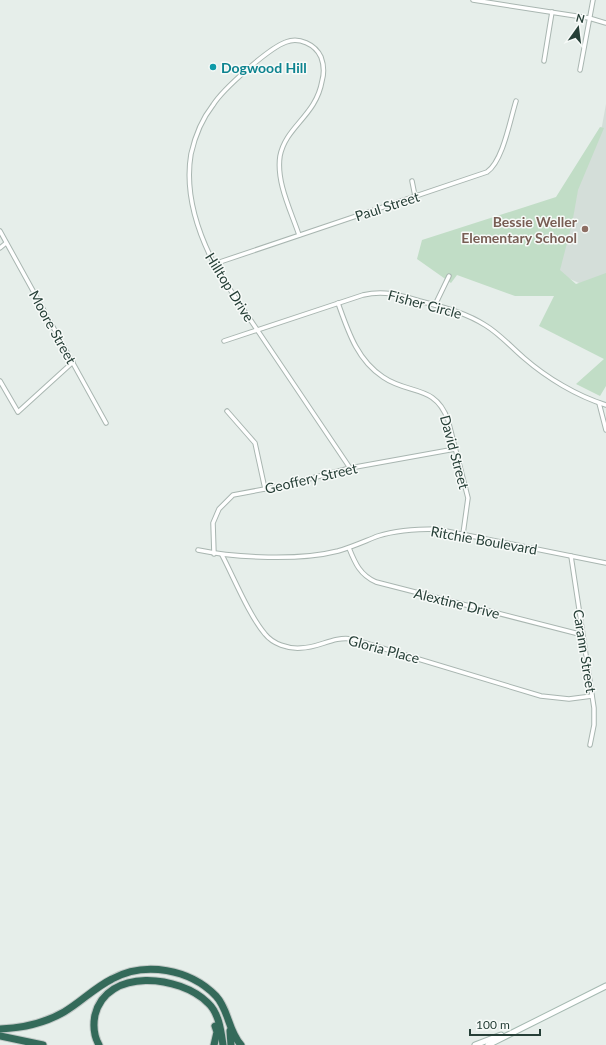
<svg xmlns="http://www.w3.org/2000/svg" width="606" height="1045" viewBox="0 0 606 1045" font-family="Lato,sans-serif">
	<rect width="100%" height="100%" fill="#e6eeea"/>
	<polygon fill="#d4ded9" points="606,104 606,295 552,271 576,187 602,126"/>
	<polygon fill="#c1ddc6" points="600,127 604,128 578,190 572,224 560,270 576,284 606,273 606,386 600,396 576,384 604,359 539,326 554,296 515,296 457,275 451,283 417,259 422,240 556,197"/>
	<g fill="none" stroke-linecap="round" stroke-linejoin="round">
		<defs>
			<g id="minor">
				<polyline points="473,0 589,18 606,23"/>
				<polyline points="544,61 552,12"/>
				<polyline points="580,70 593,0"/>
				<polyline points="412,181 415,196"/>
				<polyline points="0,231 106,423"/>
				<path d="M299,235C291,211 276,182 280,156C286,126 316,116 322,81C324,74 324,65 321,57C315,44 299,37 286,42C269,48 223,89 213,105C202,119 195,136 191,154C184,195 199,237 219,273L350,468"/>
				<polyline points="0,248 6,243"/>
				<path d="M214,264L487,172C503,161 510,120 516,101"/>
				<path d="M338,303C348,331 357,360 383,377C409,395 435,384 448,420L468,498L463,534"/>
				<polyline points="435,305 449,276"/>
				<path d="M224,341L363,295C384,290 400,295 420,301C442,307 465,312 485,325C500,334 511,347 524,358C547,378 577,396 606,405"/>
				<polyline points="0,381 18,412 73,362"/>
				<polyline points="599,403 606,430"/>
				<polyline points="227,411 255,443 265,489"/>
				<path d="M349,548C355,563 360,575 376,582L583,635"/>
				<path d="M198,550C237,558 299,561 338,551C352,547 365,541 378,536C397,530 416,529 436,529L606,563"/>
				<polyline points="214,554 213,523 219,509 233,495 286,485 350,468 455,449"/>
				<path d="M222,555C234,578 249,615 265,634C273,644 288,649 301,648C319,648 333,636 352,639L541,696L569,699L592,696"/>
				<polyline points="571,556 594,708 594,725 590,745"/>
			</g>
			<g id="secondary">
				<polyline points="475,1045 501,1035"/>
				<polyline points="488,1045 606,986"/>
			</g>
			<g id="motorway">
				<path d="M0,1029C22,1028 45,1023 64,1012C81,1002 94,988 112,979C145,961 190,969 216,996C229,1010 228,1031 241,1045"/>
				<polyline points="230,1031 231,1045"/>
				<polyline points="0,1036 43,1045"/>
				<path d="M99,1045C94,1036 93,1025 95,1015C107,967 180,975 208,1003C219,1013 221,1031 223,1045"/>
				<polyline points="214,1045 217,1032 215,1026"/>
			</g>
		</defs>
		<use href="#minor" stroke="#a9b6b1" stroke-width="5.5"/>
		<use href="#secondary" stroke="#a5b9b1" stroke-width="7"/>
		<use href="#motorway" stroke="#c2c9c7" stroke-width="9"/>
		<use href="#minor" stroke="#fff" stroke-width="3.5"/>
		<use href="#secondary" stroke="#fff" stroke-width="5"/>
		<use href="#motorway" stroke="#346a5a" stroke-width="7"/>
	</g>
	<circle fill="#0f9aa8" stroke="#f7faf8" stroke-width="1.5" cx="213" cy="67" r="4"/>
	<circle fill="#8d6e63" stroke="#f7faf8" stroke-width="1.5" cx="585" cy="229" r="4"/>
	<g text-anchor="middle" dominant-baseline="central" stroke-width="3" stroke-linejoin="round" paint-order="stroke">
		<g font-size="14" font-weight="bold" fill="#0d838f" stroke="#f7faf8" text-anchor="start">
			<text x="221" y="67">Dogwood Hill</text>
		</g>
		<g font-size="14" fill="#263f37" stroke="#f7faf8">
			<text transform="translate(387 206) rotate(-18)">Paul Street</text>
			<text transform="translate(230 287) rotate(58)">Hilltop Drive</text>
			<text transform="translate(425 304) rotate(15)">Fisher Circle</text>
			<text transform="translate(53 327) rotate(61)">Moore Street</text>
			<text transform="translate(455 452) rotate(75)">David Street</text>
			<text transform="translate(311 478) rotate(-13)">Geoffery Street</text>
			<text transform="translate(484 540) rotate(10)">Ritchie Boulevard</text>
			<text transform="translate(457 603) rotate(14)">Alextine Drive</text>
			<text transform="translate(384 649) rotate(15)">Gloria Place</text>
			<text transform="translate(585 651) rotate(81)">Carann Street</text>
		</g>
		<g font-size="14" font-weight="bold" fill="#785e54" stroke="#f7faf8" text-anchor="end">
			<text x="577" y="221">Bessie Weller<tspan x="577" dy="16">Elementary School</tspan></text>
		</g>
	</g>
	<g transform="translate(578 28) rotate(14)" stroke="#f7faf8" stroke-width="3" paint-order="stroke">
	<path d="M0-3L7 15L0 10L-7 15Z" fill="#263f37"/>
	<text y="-6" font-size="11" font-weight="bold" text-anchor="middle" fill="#263f37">N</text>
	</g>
	<path d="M470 1029v6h70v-6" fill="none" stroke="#263f37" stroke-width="2"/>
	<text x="476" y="1029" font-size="12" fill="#263f37" stroke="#f7faf8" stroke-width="3" paint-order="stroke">100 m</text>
</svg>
